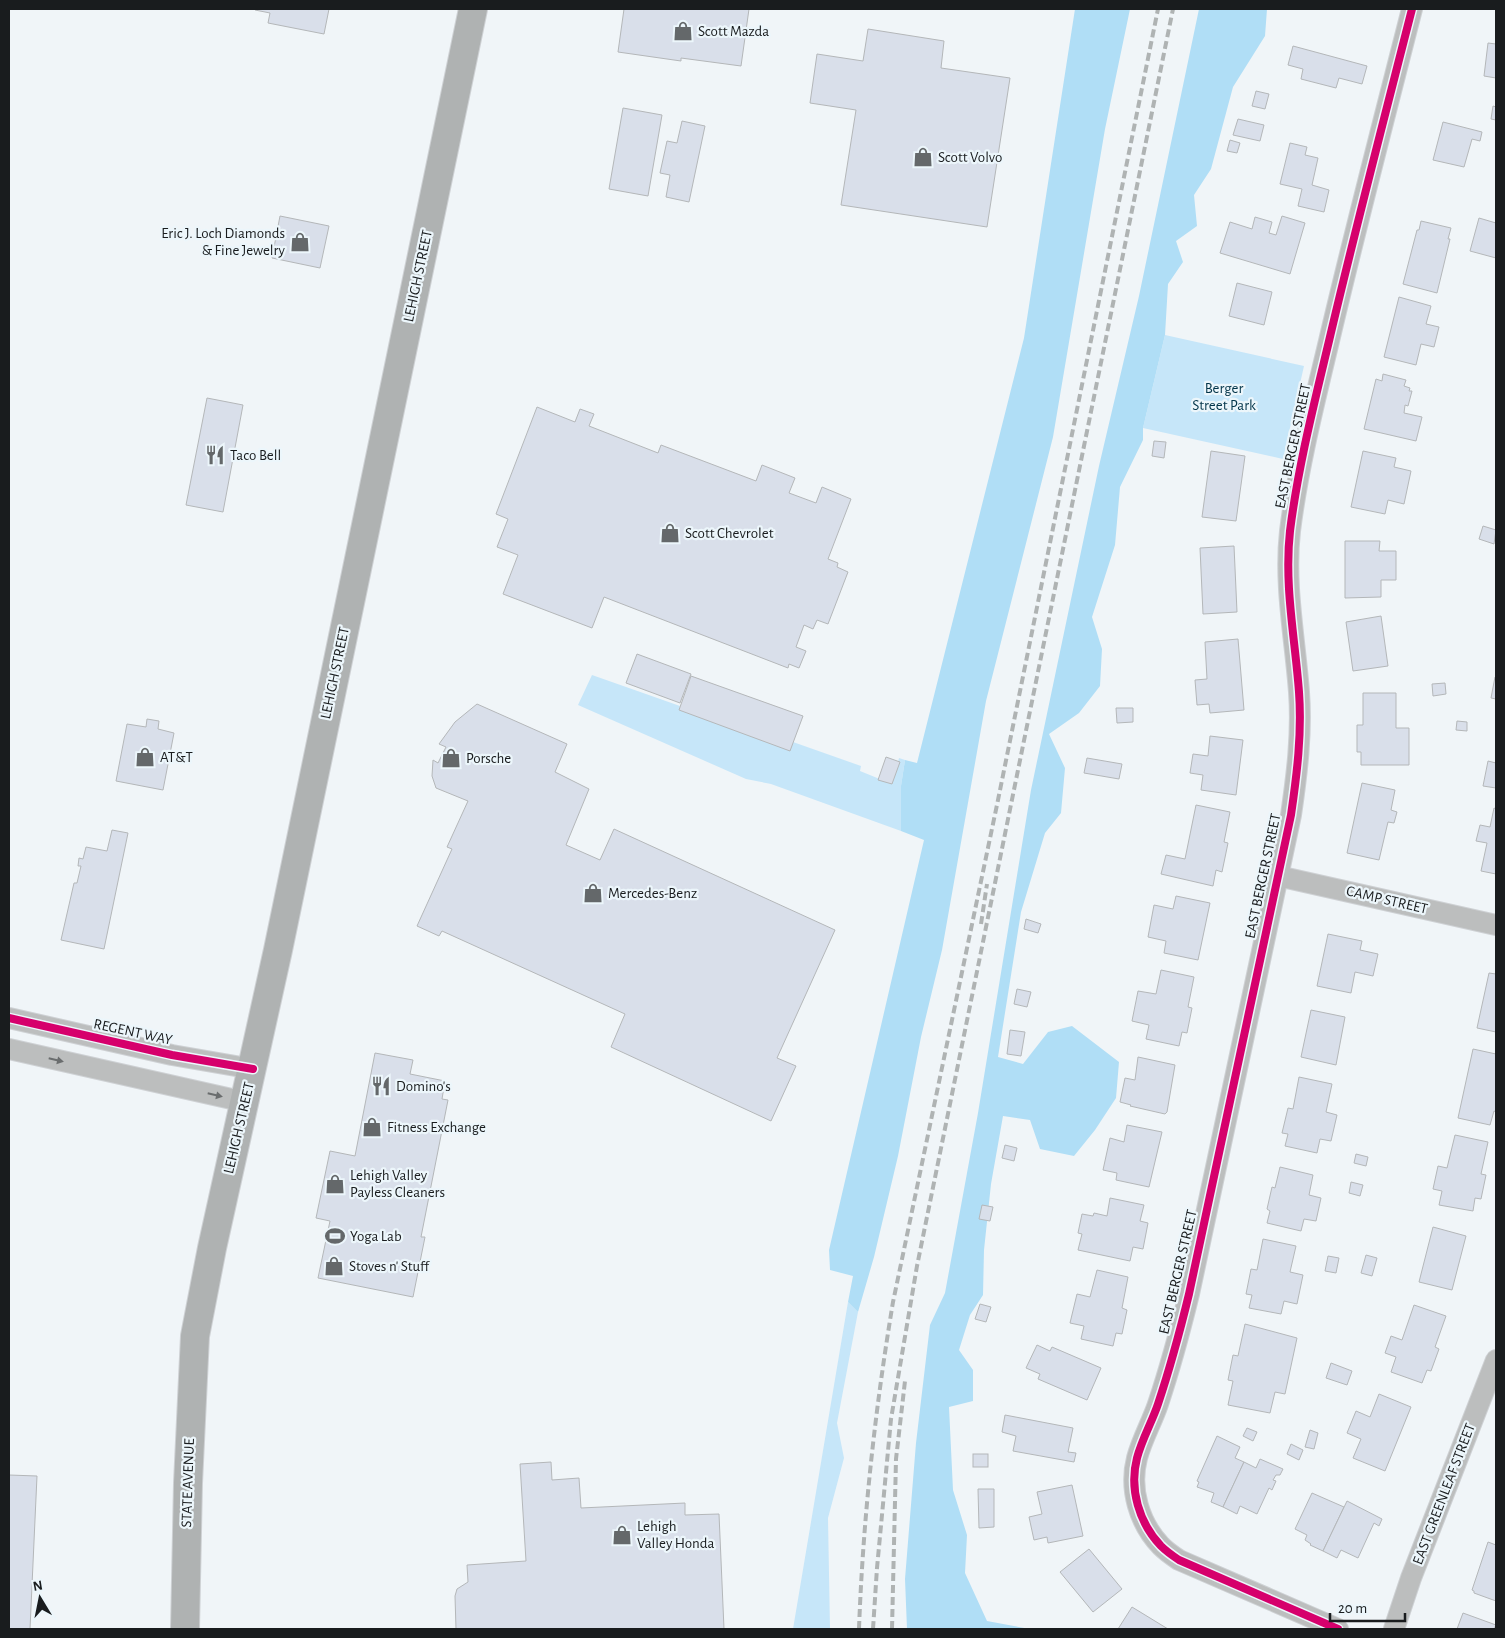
<svg xmlns="http://www.w3.org/2000/svg" width="1505" height="1638" viewBox="0 0 1505 1638" font-family="'Alegreya Sans',sans-serif">
	<rect width="100%" height="100%" fill="#f0f5f8"/>
	<g fill="#c6e6f9">
		<polygon points="1165,335 1304,366 1283,459 1143,428"/>
		<polygon points="592,675 680,706 679,710 790,750 793,742 861,766 860,771 892,784 899,758 905,760 901,786 901,831 771,784 746,779 578,705"/>
		<polygon points="848,1302 858,1312 837,1423 844,1458 828,1518 830,1629 793,1629"/>
	</g>
	<g fill="#b0def6">
		<polygon points="1075,9 1130,9 1105,129 1053,437 986,701 942,950 921,1037 898,1156 874,1257 858,1312 848,1302 853,1276 830,1270 829,1250 924,840 901,831 901,786 905,760 917,763 1024,338"/>
		<polygon points="1199,9 1267,9 1265,36 1233,87 1211,169 1194,195 1197,226 1176,241 1183,262 1168,284 1165,335 1143,428 1143,440 1120,487 1115,545 1092,617 1102,649 1100,686 1079,713 1049,734 1065,768 1061,813 1045,833 1021,912 998,1057 1023,1064 1048,1032 1072,1026 1119,1062 1116,1098 1095,1130 1074,1156 1040,1149 1030,1120 1003,1116 991,1184 984,1250 983,1295 970,1315 959,1350 973,1370 973,1401 949,1407 953,1490 967,1535 965,1573 987,1621 1030,1629 907,1629 905,1579 916,1443 930,1325 945,1293 978,1113 1031,790 1099,466 1139,296"/>
	</g>
	<g fill="#d9dfea" stroke="#b4b7b9">
		<polygon points="255,9 329,9 324,34 268,23 270,13 255,10"/>
		<polygon points="624,9 749,9 741,66 681,58 681,61 618,52"/>
		<polygon points="868,29 944,41 941,68 1010,78 987,227 841,205 856,110 810,103 817,54 863,61"/>
		<polygon points="1488,43 1496,44 1496,78 1484,76"/>
		<polygon points="1293,46 1367,66 1362,84 1339,78 1336,88 1301,79 1303,69 1288,65"/>
		<polygon points="1256,91 1269,94 1265,109 1252,106"/>
		<polygon points="1493,106 1496,107 1496,120 1491,119"/>
		<polygon points="623,108 662,115 648,196 609,189"/>
		<polygon points="1238,119 1264,125 1260,141 1233,135"/>
		<polygon points="682,121 705,126 689,202 666,197 670,175 660,173 667,141 677,143"/>
		<polygon points="1443,122 1482,132 1480,141 1472,139 1464,167 1433,160"/>
		<polygon points="1230,140 1240,143 1237,153 1227,151"/>
		<polygon points="1290,143 1307,147 1305,155 1318,158 1312,185 1329,190 1324,212 1298,206 1302,189 1280,184"/>
		<polygon points="280,216 329,226 320,268 272,258"/>
		<polygon points="1282,216 1305,223 1290,274 1220,253 1230,222 1252,229 1255,217 1272,222 1269,233 1276,235"/>
		<polygon points="1479,218 1496,223 1496,258 1470,251"/>
		<polygon points="1421,221 1451,228 1448,239 1450,239 1437,293 1403,284 1417,230 1419,230"/>
		<polygon points="1237,283 1272,292 1264,325 1229,316"/>
		<polygon points="1399,297 1431,306 1426,324 1439,327 1434,347 1421,344 1416,365 1384,357"/>
		<polygon points="1383,374 1406,380 1404,386 1410,388 1409,391 1412,391 1408,406 1405,405 1404,413 1422,417 1416,441 1364,429 1376,379 1382,381"/>
		<polygon points="207,398 243,405 223,512 186,505"/>
		<polygon points="537,407 575,422 580,409 594,414 589,426 658,453 661,445 756,481 762,465 795,478 789,493 816,503 822,487 851,499 828,559 838,563 837,567 848,572 828,624 817,620 813,629 804,625 796,647 806,651 799,668 789,664 788,668 604,597 592,628 503,594 518,555 497,547 508,519 496,514"/>
		<polygon points="1154,441 1166,442 1164,458 1152,456"/>
		<polygon points="1211,451 1245,456 1236,521 1202,517"/>
		<polygon points="1363,451 1396,458 1394,467 1411,471 1404,504 1388,500 1385,514 1351,507"/>
		<polygon points="1483,526 1496,530 1494,544 1479,539"/>
		<polygon points="1345,541 1380,541 1379,551 1396,551 1396,580 1381,580 1381,597 1345,598"/>
		<polygon points="1234,546 1237,612 1203,614 1200,548"/>
		<polygon points="1381,616 1388,666 1353,671 1346,622"/>
		<polygon points="1238,639 1244,710 1210,713 1209,704 1197,705 1195,680 1207,679 1205,642"/>
		<polygon points="637,654 691,674 680,703 626,683"/>
		<polygon points="691,676 803,716 790,751 679,710"/>
		<polygon points="1495,677 1496,677 1496,699 1491,698"/>
		<polygon points="1445,683 1446,694 1433,696 1432,684"/>
		<polygon points="1363,693 1396,693 1396,728 1409,728 1409,765 1361,765 1361,752 1357,752 1357,725 1363,725"/>
		<polygon points="477,704 567,744 555,772 589,789 566,845 600,860 614,829 835,930 777,1058 796,1066 771,1121 611,1047 625,1014 442,931 439,936 417,926 452,849 447,847 468,801 436,788 432,776 433,760 438,763 446,747 439,744 455,722"/>
		<polygon points="1116,708 1133,708 1133,722 1117,723"/>
		<polygon points="147,719 159,721 158,729 174,733 163,790 116,781 127,724 146,727"/>
		<polygon points="1457,721 1467,722 1467,731 1456,730"/>
		<polygon points="1210,736 1243,740 1236,795 1201,790 1203,775 1190,773 1193,754 1208,756"/>
		<polygon points="886,757 900,762 892,784 878,780"/>
		<polygon points="1087,758 1122,764 1119,779 1084,773"/>
		<polygon points="1488,761 1496,763 1496,788 1483,786"/>
		<polygon points="1362,783 1395,790 1391,810 1397,812 1394,823 1388,822 1379,860 1347,853"/>
		<polygon points="1196,805 1230,812 1224,842 1228,843 1222,872 1216,870 1213,886 1161,874 1166,855 1185,859"/>
		<polygon points="1494,808 1496,809 1496,874 1481,871 1487,843 1476,841 1480,825 1490,827"/>
		<polygon points="112,830 128,833 104,949 61,940 74,883 77,883 81,866 78,866 79,858 83,859 86,847 107,851"/>
		<polygon points="1176,896 1210,903 1198,960 1164,953 1166,941 1148,937 1154,905 1173,909"/>
		<polygon points="1026,919 1041,924 1038,933 1024,929"/>
		<polygon points="1328,934 1362,941 1360,950 1378,954 1373,976 1355,972 1351,993 1317,986"/>
		<polygon points="1161,970 1194,977 1188,1007 1192,1008 1187,1033 1182,1032 1179,1046 1146,1039 1149,1025 1132,1021 1138,991 1156,994"/>
		<polygon points="1489,973 1496,974 1496,1032 1477,1028"/>
		<polygon points="1017,989 1031,992 1027,1007 1014,1004"/>
		<polygon points="1311,1010 1345,1017 1336,1065 1301,1057"/>
		<polygon points="1010,1030 1025,1032 1021,1056 1007,1054"/>
		<polygon points="1473,1049 1496,1054 1496,1112 1494,1111 1490,1125 1458,1118"/>
		<polygon points="375,1053 413,1060 410,1074 445,1081 442,1099 448,1100 421,1237 425,1237 413,1297 318,1278 330,1221 316,1218 330,1151 355,1156"/>
		<polygon points="1138,1057 1175,1065 1167,1112 1165,1114 1130,1106 1131,1105 1120,1102 1125,1078 1135,1080"/>
		<polygon points="1299,1077 1332,1084 1326,1112 1337,1115 1331,1141 1320,1139 1317,1153 1285,1146 1288,1134 1282,1133 1288,1108 1293,1109"/>
		<polygon points="1127,1125 1162,1132 1149,1187 1116,1180 1117,1173 1103,1170 1110,1138 1124,1142"/>
		<polygon points="1455,1135 1488,1142 1481,1174 1486,1175 1481,1199 1475,1198 1473,1211 1439,1205 1442,1191 1433,1189 1438,1166 1447,1168"/>
		<polygon points="1005,1145 1017,1148 1014,1161 1002,1158"/>
		<polygon points="1356,1154 1368,1157 1366,1166 1354,1163"/>
		<polygon points="1280,1167 1313,1175 1309,1195 1321,1198 1316,1221 1304,1219 1301,1231 1267,1223 1270,1211 1267,1209 1272,1187 1275,1188"/>
		<polygon points="1351,1182 1363,1185 1360,1196 1349,1193"/>
		<polygon points="1110,1198 1144,1205 1140,1221 1148,1223 1143,1249 1133,1247 1130,1261 1078,1250 1082,1234 1078,1233 1082,1214 1093,1216 1094,1213 1107,1216"/>
		<polygon points="982,1205 993,1207 990,1221 979,1219"/>
		<polygon points="1433,1227 1466,1236 1452,1290 1419,1282"/>
		<polygon points="1263,1239 1296,1246 1290,1272 1303,1275 1297,1304 1284,1301 1281,1314 1249,1308 1252,1295 1246,1294 1251,1269 1257,1270"/>
		<polygon points="1366,1255 1377,1258 1372,1276 1361,1273"/>
		<polygon points="1328,1256 1339,1258 1336,1273 1325,1271"/>
		<polygon points="1097,1270 1128,1277 1122,1308 1127,1310 1122,1334 1116,1333 1113,1346 1081,1339 1084,1326 1070,1323 1077,1294 1090,1297"/>
		<polygon points="980,1304 991,1307 986,1322 975,1319"/>
		<polygon points="1414,1305 1446,1316 1435,1347 1439,1349 1431,1371 1427,1370 1422,1383 1391,1372 1396,1357 1385,1353 1391,1336 1402,1340"/>
		<polygon points="1245,1324 1297,1338 1285,1394 1275,1392 1270,1413 1228,1405 1233,1381 1228,1380 1233,1355 1238,1356"/>
		<polygon points="1037,1345 1050,1351 1052,1347 1101,1368 1087,1400 1038,1379 1040,1374 1026,1368"/>
		<polygon points="1331,1363 1352,1371 1347,1385 1326,1378"/>
		<polygon points="1379,1394 1411,1407 1385,1471 1353,1458 1361,1439 1347,1433 1356,1411 1370,1417"/>
		<polygon points="1005,1415 1073,1428 1068,1452 1076,1453 1074,1462 1013,1451 1016,1436 1002,1432"/>
		<polygon points="1247,1428 1257,1432 1253,1441 1243,1436"/>
		<polygon points="1310,1430 1318,1433 1314,1449 1305,1447"/>
		<polygon points="1217,1436 1240,1447 1235,1458 1244,1462 1223,1507 1211,1502 1214,1493 1197,1487 1199,1482 1197,1481"/>
		<polygon points="1291,1444 1303,1450 1299,1460 1287,1454"/>
		<rect x="973" y="1454" width="15" height="13"/>
		<polygon points="1260,1459 1283,1469 1280,1475 1276,1475 1273,1480 1276,1481 1272,1490 1269,1488 1257,1514 1240,1506 1237,1514 1223,1507 1244,1462 1256,1468"/>
		<polygon points="551,1462 552,1480 579,1478 581,1508 685,1503 685,1515 719,1514 724,1629 456,1629 455,1596 457,1589 468,1582 467,1565 526,1561 520,1464"/>
		<polygon points="9,1475 37,1476 30,1629 9,1629"/>
		<polygon points="1072,1485 1083,1536 1048,1543 1047,1537 1034,1540 1029,1517 1042,1514 1037,1492"/>
		<polygon points="978,1489 994,1489 994,1527 979,1528"/>
		<polygon points="1312,1493 1344,1507 1323,1551 1310,1545 1311,1544 1305,1540 1307,1535 1295,1529"/>
		<polygon points="1347,1501 1382,1519 1379,1526 1374,1523 1358,1558 1341,1550 1337,1558 1323,1551"/>
		<polygon points="1488,1542 1496,1545 1496,1601 1474,1593 1474,1591 1472,1590"/>
		<polygon points="1089,1549 1122,1589 1093,1612 1060,1572"/>
		<polygon points="1132,1607 1168,1629 1118,1629"/>
		<polygon points="1463,1613 1496,1625 1494,1629 1457,1629"/>
	</g>
	<g fill="none" stroke-linecap="round" stroke-linejoin="round">
		<defs>
			<g id="street">
				<polyline points="1278,876 1496,925"/>
				<polyline points="9,1018 172,1055 253,1069"/>
				<polyline points="9,1049 245,1102"/>
				<path d="M1338,1629L1179,1560C1173,1556 1166,1551 1161,1546C1139,1523 1129,1489 1137,1458C1142,1439 1152,1422 1158,1404C1170,1368 1180,1331 1189,1294L1291,815C1297,774 1302,733 1299,692C1295,638 1284,585 1290,531C1298,467 1314,404 1329,341C1355,230 1384,119 1412,9"/>
				<polyline points="1394,1629 1411,1578 1496,1360"/>
			</g>
			<polyline id="highway" points="185,1629 188,1483 195,1336 212,1248 278,950 473,9"/>
		</defs>
		<use href="#street" stroke="#ced1d4" stroke-width="22"/>
		<use href="#highway" stroke="#ced1d4" stroke-width="30"/>
		<use href="#street" stroke="#bcbebe" stroke-width="20"/>
		<use href="#highway" stroke="#afb2b2" stroke-width="28"/>
		<g stroke="#afb3b3" stroke-width="4" stroke-dasharray="8 4" stroke-linecap="butt">
			<polyline points="981,924 987,884"/>
			<path d="M859,1629C863,1519 875,1410 893,1302L998,800L1158,9"/>
			<polyline points="873,1629 877,1568 891,1419 917,1266 1173,9"/>
			<polyline points="892,1629 896,1459 905,1381"/>
		</g>
		<defs>
			<g id="cycleway">
				<polyline points="9,1018 172,1055 253,1069"/>
				<path d="M1338,1629L1179,1560C1173,1556 1166,1551 1161,1546C1139,1523 1129,1489 1137,1458C1142,1439 1152,1422 1158,1404C1170,1368 1180,1331 1189,1294L1291,815C1297,774 1302,733 1299,692C1295,638 1284,585 1290,531C1298,467 1314,404 1329,341C1355,230 1384,119 1412,9"/>
			</g>
		</defs>
		<use href="#cycleway" stroke="#ecf6fb" stroke-width="11"/>
		<use href="#cycleway" stroke="#d6006c" stroke-width="8"/>
	</g>
	<defs><path id="oneway-solid" d="M-6-.8H1V-3.2L6.5 0L1 3.2V.8H-6Z" transform="scale(1.25)"/></defs>
	<g fill="#6a6d6e">
		<use href="#oneway-solid" transform="translate(56 1060) rotate(13)"/>
		<use href="#oneway-solid" transform="translate(215 1095) rotate(13)"/>
	</g>
	<defs>
		<symbol id="shop-bare" viewBox="-9 -9 18 18"><path d="M-5-2.5h2.3a2.7 3.5 0 0 1 5.4 0H5L5.5 6h-11ZM-1.5-2.5h3a1.5 2.3 0 0 0-3 0Z" fill="#64686a" stroke="#ecf6fb" stroke-width="2.5" paint-order="stroke"/></symbol>
		<symbol id="restaurant-bare" viewBox="-9 -9 18 18"><path d="M-5-6h1v4h1v-4h1v4h1v-4h1v5L-1.5 .5V6h-2V.5L-5-1ZM5-6V6H3V1.5H1.5Q1.5-4 5-6Z" fill="#64686a" stroke="#ecf6fb" stroke-width="2.5" paint-order="stroke"/></symbol>
		<symbol id="stadium-bare" viewBox="-9 -9 18 18"><path d="M0-5a6.5 5 0 1 0 0 10a6.5 5 0 1 0 0-10ZM-3.5-1.8h7v3.6h-7Z" fill="#64686a" stroke="#ecf6fb" stroke-width="2.5" paint-order="stroke"/></symbol>
	</defs>
	<g fill-rule="evenodd">
		<use href="#shop-bare" x="669" y="17" width="28" height="28"/>
		<use href="#shop-bare" x="909" y="143" width="28" height="28"/>
		<use href="#shop-bare" x="286" y="228" width="28" height="28"/>
		<use href="#restaurant-bare" x="201" y="441" width="28" height="28"/>
		<use href="#shop-bare" x="656" y="519" width="28" height="28"/>
		<use href="#shop-bare" x="131" y="743" width="28" height="28"/>
		<use href="#shop-bare" x="437" y="744" width="28" height="28"/>
		<use href="#shop-bare" x="579" y="879" width="28" height="28"/>
		<use href="#restaurant-bare" x="367" y="1072" width="28" height="28"/>
		<use href="#shop-bare" x="358" y="1113" width="28" height="28"/>
		<use href="#shop-bare" x="321" y="1170" width="28" height="28"/>
		<use href="#stadium-bare" x="321" y="1222" width="28" height="28"/>
		<use href="#shop-bare" x="320" y="1252" width="28" height="28"/>
		<use href="#shop-bare" x="608" y="1521" width="28" height="28"/>
	</g>
	<g text-anchor="middle" dominant-baseline="central" stroke-width="4.5" stroke-linejoin="round" paint-order="stroke">
		<g font-size="15" fill="#191c1e" stroke="#ecf6fb" text-anchor="start">
			<text x="698" y="31">Scott Mazda</text>
			<text x="938" y="157">Scott Volvo</text>
			<text x="285" y="233" text-anchor="end">Eric J. Loch Diamonds<tspan x="285" dy="17">&amp; Fine Jewelry</tspan></text>
			<text x="230" y="455">Taco Bell</text>
			<text x="685" y="533">Scott Chevrolet</text>
			<text x="160" y="757">AT&amp;T</text>
			<text x="466" y="758">Porsche</text>
			<text x="608" y="893">Mercedes-Benz</text>
			<text x="396" y="1086">Domino's</text>
			<text x="387" y="1127">Fitness Exchange</text>
			<text x="350" y="1175">Lehigh Valley<tspan x="350" dy="17">Payless Cleaners</tspan></text>
			<text x="350" y="1236">Yoga Lab</text>
			<text x="349" y="1266">Stoves n' Stuff</text>
			<text x="637" y="1526">Lehigh<tspan x="637" dy="17">Valley Honda</tspan></text>
		</g>
		<g font-size="15" fill="#191c1e" stroke="#ecf6fb">
			<text transform="translate(418 276) rotate(-78)">LEHIGH STREET</text>
			<text transform="translate(1293 446) rotate(-78)">EAST BERGER STREET</text>
			<text transform="translate(335 673) rotate(-78)">LEHIGH STREET</text>
			<text transform="translate(1263 876) rotate(-78)">EAST BERGER STREET</text>
			<text transform="translate(1387 900) rotate(13)">CAMP STREET</text>
			<text transform="translate(133 1032) rotate(12)">REGENT WAY</text>
			<text transform="translate(239 1128) rotate(-77)">LEHIGH STREET</text>
			<text transform="translate(1178 1272) rotate(-77)">EAST BERGER STREET</text>
			<text transform="translate(188 1483) rotate(-88)">STATE AVENUE</text>
			<text transform="translate(1444 1494) rotate(-69)">EAST GREENLEAF STREET</text>
		</g>
		<g font-size="15" fill="#03354a" stroke="#ecf6fb">
			<text x="1224" y="388">Berger<tspan x="1224" dy="17">Street Park</tspan></text>
		</g>
	</g>
	<rect width="1505" height="1638" fill="none" stroke="#191c1e" stroke-width="20"/>
	<g transform="translate(40 1598) rotate(350)" stroke="#ecf6fb" stroke-width="4" paint-order="stroke">
	<path d="M0-4L9 19L0 12L-9 19Z" fill="#191c1e"/>
	<text y="-8" font-size="14" font-weight="bold" text-anchor="middle" fill="#191c1e">N</text>
	</g>
	<path d="M1330 1613v8h75v-8" fill="none" stroke="#191c1e" stroke-width="2.5"/>
	<text x="1338" y="1613" font-size="15" fill="#191c1e" stroke="#ecf6fb" stroke-width="4" paint-order="stroke">20 m</text>
</svg>
